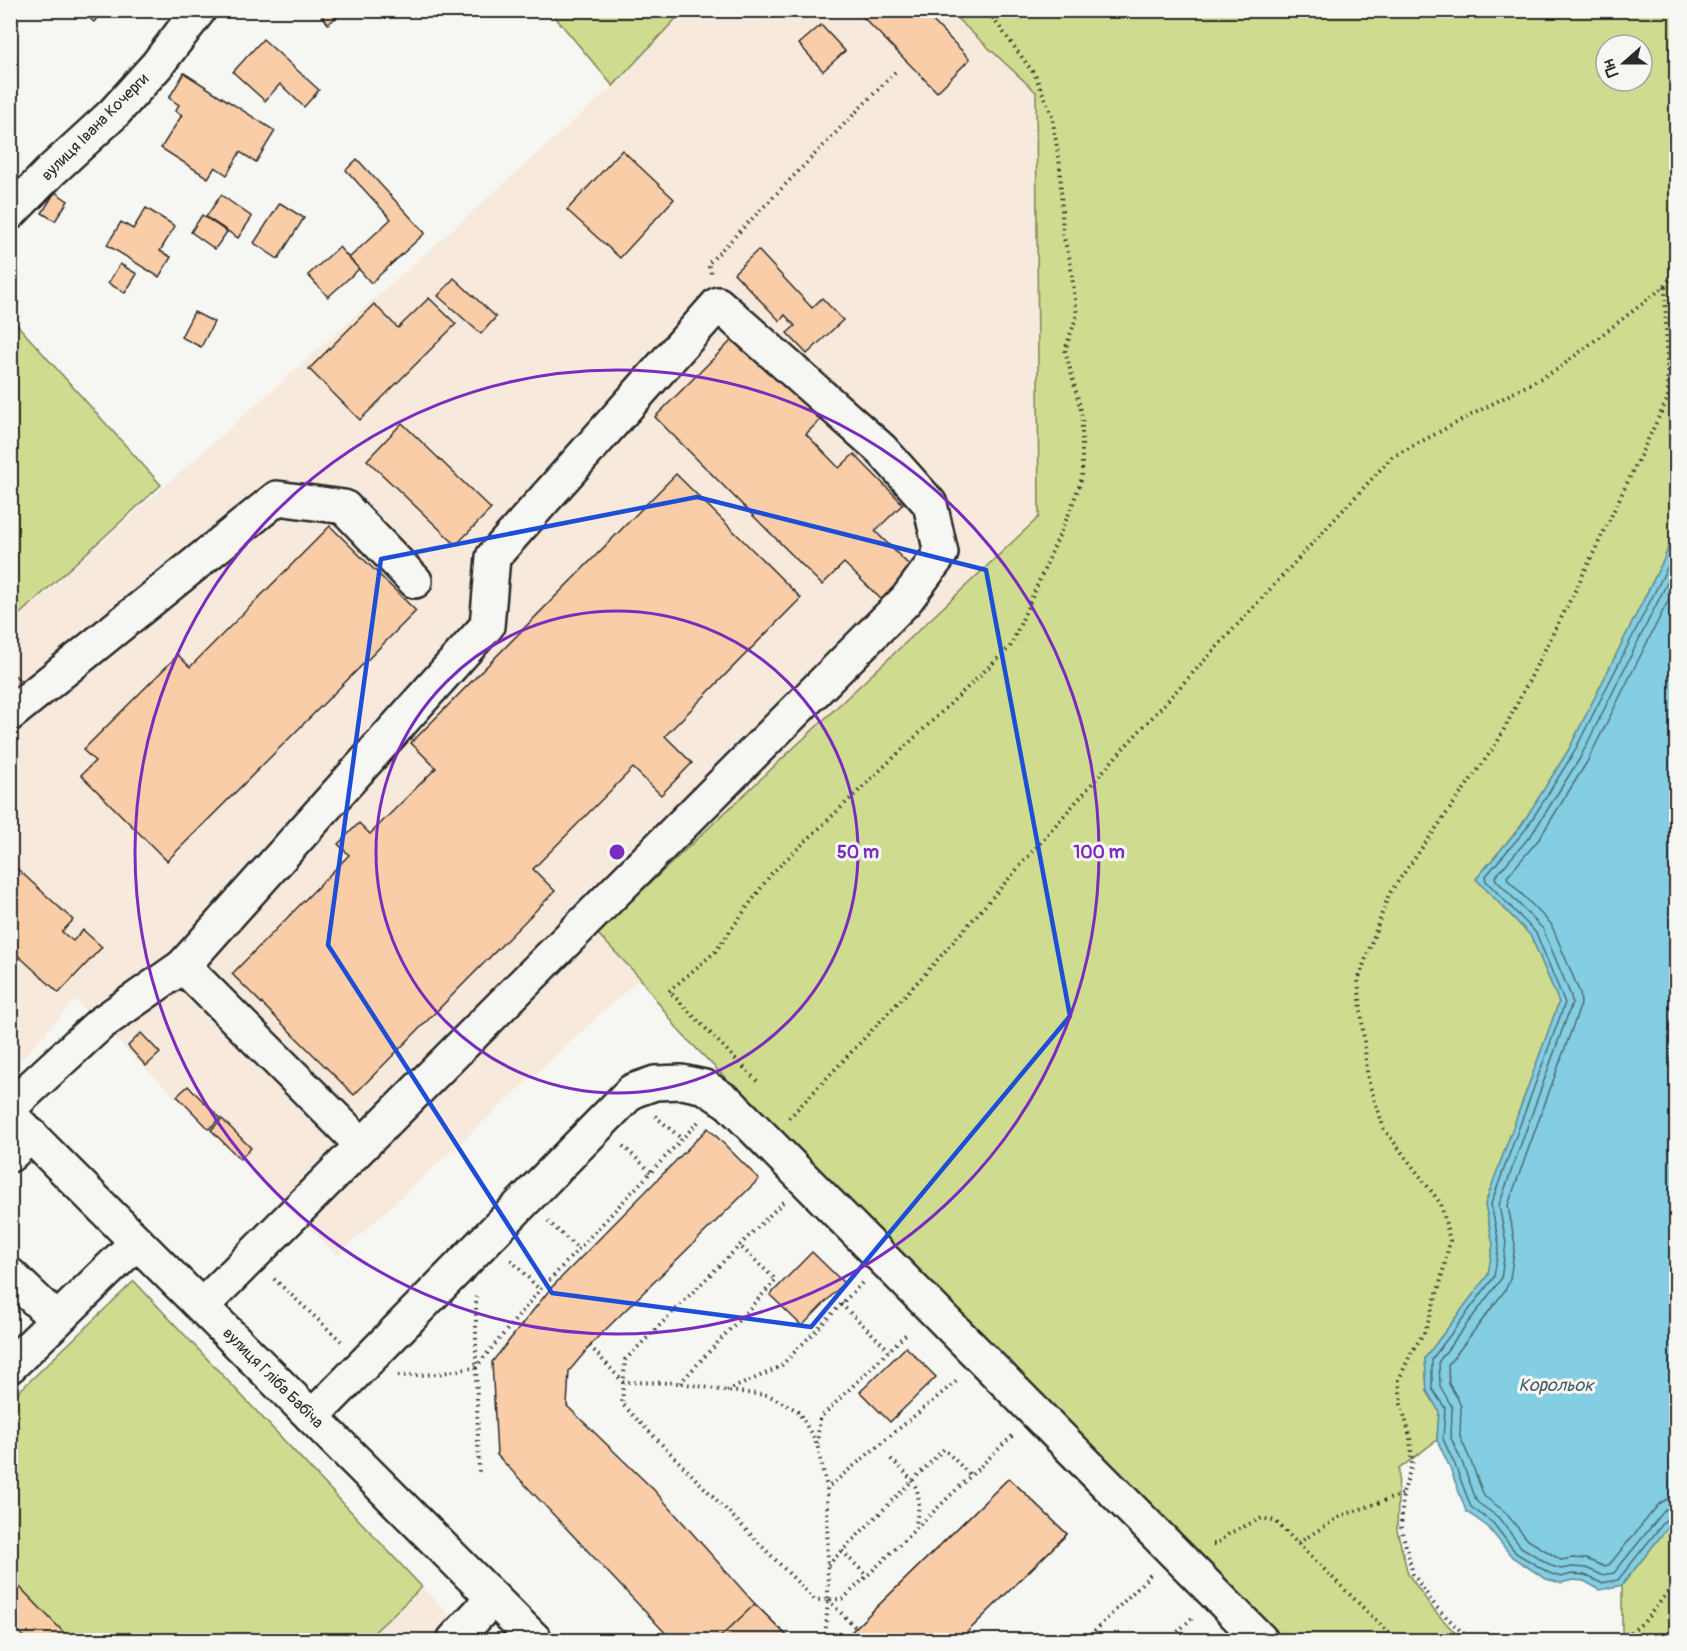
<svg xmlns="http://www.w3.org/2000/svg" width="1687" height="1651" viewBox="0 0 1687 1651" font-family="Pangolin,sans-serif">
	<rect width="100%" height="100%" fill="#f6f6f2"/>
	<filter id="ink" filterUnits="userSpaceOnUse"><feTurbulence type="fractalNoise" baseFrequency=".0167" numOctaves="2"/><feDisplacementMap in="SourceGraphic" scale="12" xChannelSelector="R" yChannelSelector="G"/><feConvolveMatrix kernelMatrix="1 2 1 2 8 2 1 2 1" color-interpolation-filters="sRGB"/></filter>
	<g filter="url(#ink)">
		<g fill="#f7eadc">
			<polygon points="683,11 949,11 1036,92 1039,517 597,933 640,978 337,1256 295,1212 75,1000 11,1071 10,624 613,86"/>
			<polygon points="422,1587 473,1640 366,1640"/>
		</g>
		<g fill="#cfdb8e" stroke="#7d835c" stroke-width="1.5" fill-rule="evenodd">
			<polygon points="550,11 683,11 613,86"/>
			<path d="M949,11H1676V526L1664,559L1568,751L1521,826L1476,879L1531,936L1559,1002L1485,1204L1493,1244L1488,1275L1425,1358L1427,1391L1439,1411L1437,1440L1399,1469L1397,1530L1408,1574L1433,1609L1459,1637L1465,1640H1274L935,1290L680,1032L640,978L597,933L1039,517L1036,92ZM1606,45H1642V81H1606Z"/>
			<polygon points="11,318 161,485 11,622 10,622"/>
			<polygon points="134,1281 422,1587 366,1640 11,1640 11,1399"/>
			<polygon points="1676,1517 1676,1640 1622,1640 1622,1585"/>
		</g>
		<polygon fill="#83cee2" stroke="#608d99" stroke-width="1.5" points="1676,526 1676,1517 1622,1585 1600,1590 1584,1581 1573,1580 1561,1583 1546,1579 1512,1557 1488,1527 1466,1511 1450,1468 1437,1440 1439,1411 1427,1391 1425,1358 1488,1275 1493,1244 1485,1204 1559,1002 1531,936 1476,879 1521,826 1568,751 1664,559"/>
		<g fill="none" stroke-linecap="round" stroke-linejoin="round">
			<g stroke="#4e6c74" stroke-width="1.5">
				<polyline points="1676,543 1670,562 1573,754 1526,829 1485,877 1486,881 1536,933 1565,1003 1491,1204 1499,1244 1494,1277 1432,1359 1432,1389 1445,1408 1443,1439 1455,1465 1471,1507 1493,1523 1516,1553 1549,1573 1561,1577 1572,1574 1585,1575 1601,1583 1618,1580 1669,1516 1676,1514"/>
				<polyline points="1676,565 1580,758 1532,834 1495,877 1496,880 1543,929 1571,996 1572,1003 1499,1205 1506,1243 1501,1279 1439,1361 1440,1386 1452,1407 1451,1438 1462,1462 1477,1502 1498,1517 1521,1547 1552,1566 1561,1569 1572,1567 1586,1568 1602,1575 1614,1573 1664,1511 1670,1507 1676,1506"/>
				<polyline points="1676,585 1587,762 1539,839 1507,877 1508,880 1551,924 1580,993 1581,1004 1508,1205 1515,1245 1510,1279 1506,1289 1448,1365 1449,1384 1458,1399 1461,1407 1460,1437 1470,1459 1484,1496 1504,1511 1528,1540 1561,1560 1572,1558 1586,1559 1603,1566 1609,1565 1659,1504 1667,1499 1676,1497"/>
			</g>
		</g>
		<g fill="#f9cda7" stroke="#2b2b2b" stroke-width="1.5">
			<polygon points="79,10 103,10 94,22"/>
			<polygon points="318,10 346,10 328,24"/>
			<polygon points="856,10 922,10 970,59 937,92"/>
			<polygon points="821,25 845,51 823,71 799,44"/>
			<polygon points="263,39 319,90 304,107 280,84 265,101 233,72"/>
			<polygon points="184,73 275,131 256,162 240,152 227,175 215,167 208,178 161,148 182,115 175,111 179,105 169,98"/>
			<polygon points="622,150 674,199 620,258 567,210"/>
			<polygon points="357,159 425,233 371,283 349,258 391,219 346,170"/>
			<polygon points="55,192 68,201 55,221 42,213"/>
			<polygon points="221,195 252,217 238,238 206,217"/>
			<polygon points="280,203 304,218 278,259 254,243"/>
			<polygon points="146,208 175,226 160,251 171,257 159,277 107,245 121,222 133,229"/>
			<polygon points="202,215 227,232 215,249 191,232"/>
			<polygon points="339,247 359,269 328,297 308,275"/>
			<polygon points="758,250 812,308 822,298 843,320 807,354 787,333 795,326 785,315 780,321 734,273"/>
			<polygon points="120,264 137,274 125,293 108,283"/>
			<polygon points="454,278 496,317 481,334 438,296"/>
			<polygon points="429,298 456,324 360,420 309,369 374,304 398,328"/>
			<polygon points="194,312 214,322 201,347 181,337"/>
			<polygon points="736,336 820,420 806,434 839,468 854,454 903,504 875,531 918,574 887,605 844,563 822,585 655,417"/>
			<polygon points="402,423 491,509 456,545 367,460"/>
			<polygon points="676,474 801,598 665,736 692,763 661,795 633,768 533,869 555,891 354,1095 232,974 349,855 338,844 359,823 370,834 436,768 411,743"/>
			<polygon points="330,526 416,611 167,861 81,775 95,761 83,750 178,655 190,667"/>
			<polygon points="10,671 22,682 10,694"/>
			<polygon points="10,862 73,920 62,932 73,941 83,930 102,947 59,993 10,948"/>
			<polygon points="141,1033 160,1053 146,1066 128,1046"/>
			<polygon points="188,1086 220,1118 209,1129 177,1096"/>
			<polygon points="222,1119 251,1148 240,1159 211,1130"/>
			<polygon points="708,1128 759,1179 596,1339 569,1371 567,1406 654,1490 755,1604 791,1640 672,1640 497,1455 492,1362 551,1288"/>
			<polygon points="812,1252 844,1283 802,1326 770,1295"/>
			<polygon points="906,1347 936,1377 890,1422 860,1392"/>
			<polygon points="1009,1478 1067,1534 959,1640 843,1640"/>
			<polygon points="1009,1478 1067,1534 959,1640 843,1640"/>
			<polygon points="10,1577 71,1640 27,1640 10,1623"/>
			<polygon points="755,1604 791,1640 717,1640"/>
		</g>
		<g fill="none" stroke-linecap="round" stroke-linejoin="round">
			<defs>
				<g id="minor">
					<polyline points="10,213 52,170 113,114 157,65 199,10"/>
					<polyline points="10,714 277,498 344,507 415,581"/>
					<polyline points="183,966 362,1145"/>
					<polyline points="10,1107 100,1024 183,966 487,626 493,557 718,304 881,449 930,504 941,553 906,600 202,1306"/>
					<polyline points="10,1115 535,1640"/>
					<polyline points="10,1155 31,1135"/>
					<polyline points="10,1275 57,1320"/>
					<polyline points="10,1366 137,1242"/>
					<polyline points="312,1417 632,1091 655,1083 682,1082 705,1087 729,1103 1261,1640"/>
					<polyline points="454,1640 493,1598"/>
				</g>
			</defs>
			<use href="#minor" stroke="#2b2b2b" stroke-width="38"/>
			<g stroke="#2b2b2b" stroke-width="4" stroke-dasharray="1.5 4.5" stroke-linecap="butt">
				<polyline points="711,273 708,264 896,71"/>
				<polyline points="757,1081 669,991 715,952 771,874 1010,647 1070,511 1082,478 1082,414 1065,350 1077,315 1070,260 1063,235 1060,167 1052,115 1035,75 987,10"/>
				<polyline points="655,1116 682,1139"/>
				<polyline points="789,1118 925,974 1120,752 1392,457 1558,369 1665,286 1676,270"/>
				<polyline points="623,1146 651,1172"/>
				<polyline points="783,1202 625,1360 622,1404 815,1600 843,1599 1012,1436"/>
				<polyline points="548,1221 578,1249"/>
				<polyline points="511,1260 540,1290"/>
				<polyline points="274,1279 341,1341"/>
				<polyline points="476,1296 476,1367 479,1473"/>
				<polyline points="841,1304 889,1350"/>
				<polyline points="590,1346 623,1382 680,1383 727,1391 768,1395 798,1411 817,1444 827,1488"/>
				<polyline points="398,1376 437,1374 476,1367 540,1290 698,1122"/>
				<polyline points="680,1383 776,1280 739,1245"/>
				<polyline points="727,1391 780,1367 863,1282"/>
				<polyline points="817,1444 820,1418 908,1332"/>
				<path d="M891,1459C919,1486 923,1489 915,1529"/>
				<polyline points="1298,1543 1341,1516 1403,1494"/>
				<polyline points="1213,1544 1216,1544 1230,1533 1262,1518 1275,1521 1396,1640"/>
				<polyline points="842,1551 867,1576"/>
				<polyline points="828,1565 944,1449 971,1476"/>
				<polyline points="828,1600 856,1628"/>
				<polyline points="825,1640 828,1600 827,1488 959,1379"/>
				<polyline points="1086,1640 1151,1574"/>
				<polyline points="1169,1640 1194,1616"/>
				<polyline points="1474,1640 1465,1635 1436,1607 1413,1574 1401,1527 1403,1494 1412,1464 1410,1436 1401,1404 1399,1380 1410,1355 1425,1331 1440,1284 1450,1241 1441,1204 1384,1129 1368,1080 1358,980 1389,894 1497,743 1578,585 1668,398 1665,286"/>
				<polyline points="1621,1640 1644,1622 1676,1582"/>
			</g>
			<use href="#minor" stroke="#f6f6f2" stroke-width="33"/>
		</g>
	</g>
	<path fill="none" stroke="#1d4ed8" stroke-width="4.5" stroke-linejoin="round" d="M697,497L986,570L1070,1016L811,1327L552,1293L328,945L381,559Z"/>
	<g fill="none" stroke="#7b2cbf" stroke-width="3">
		<circle cx="617" cy="852" r="241"/>
		<circle cx="617" cy="852" r="482"/>
	</g>
	<g text-anchor="middle" dominant-baseline="central" stroke-width="6" stroke-linejoin="round" paint-order="stroke">
		<g font-size="16" fill="#2b2b2b" stroke="#f6f6f2">
			<text transform="translate(95 127) rotate(-45)">вулиця Івана Кочерги</text>
			<text transform="translate(273 1378) rotate(45)">вулиця Гліба Бабіча</text>
		</g>
		<g font-size="18" font-style="italic" fill="#455c62" stroke="#f6f6f2">
			<text x="1556" y="1385">Корольок</text>
		</g>
	</g>
	<circle cx="617" cy="852" r="9" fill="#7b2cbf" stroke="#f6f6f2" stroke-width="3"/>
	<g font-size="18" text-anchor="middle" font-weight="bold" fill="#7b2cbf" stroke="#f6f6f2" stroke-width="6" stroke-linejoin="round" paint-order="stroke">
		<text x="858" y="858">50 m</text>
		<text x="1099" y="858">100 m</text>
	</g>
	<rect width="1687" height="1651" fill="none" stroke="#f6f6f2" stroke-width="36"/>
	<rect x="18" y="18" width="1651" height="1615" fill="none" stroke="#2b2b2b" stroke-width="2" filter="url(#ink)"/>
	<g transform="translate(1624 63) rotate(249)"><circle r="28" fill="#f6f6f2" stroke="#a5a5a2" stroke-width="1.5"/>
	<path d="M0-4.5L10 22L0 15L-10 22Z" fill="#2b2b2b"/>
	<text y="-9" font-size="16" font-weight="bold" text-anchor="middle" fill="#2b2b2b">Пн</text>
	</g>
</svg>
